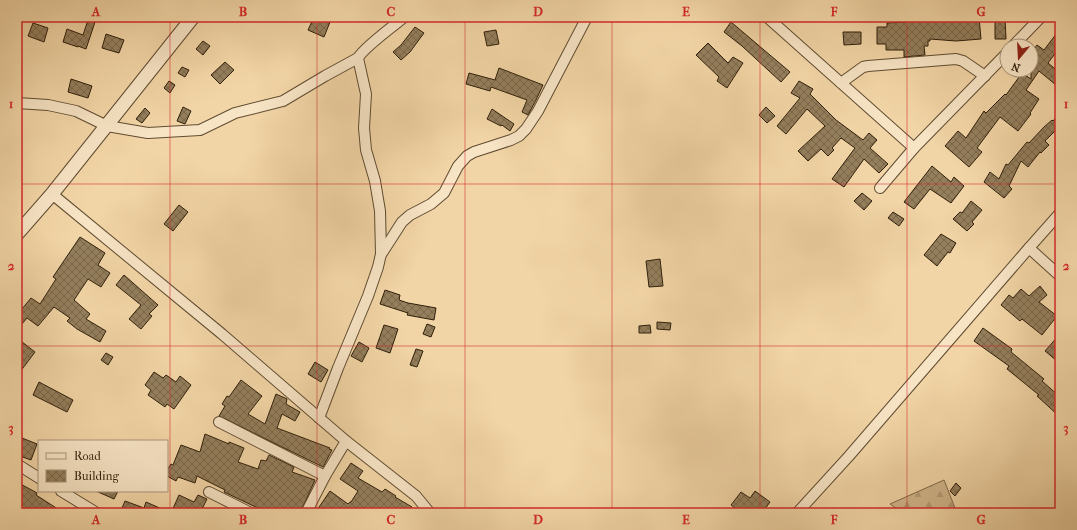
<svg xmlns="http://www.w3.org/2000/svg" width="1077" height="530" viewBox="0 0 1077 530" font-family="'IM FELL French Canon',serif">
	<defs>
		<pattern id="forest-firs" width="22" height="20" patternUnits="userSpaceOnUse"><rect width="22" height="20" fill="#d1b68c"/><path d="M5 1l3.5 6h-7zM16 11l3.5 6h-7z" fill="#b49c77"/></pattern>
		<pattern id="building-cross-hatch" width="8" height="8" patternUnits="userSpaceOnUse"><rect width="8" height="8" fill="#947e5c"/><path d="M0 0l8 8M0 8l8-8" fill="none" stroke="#79674a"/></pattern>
	</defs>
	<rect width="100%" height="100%" fill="#f2d5a6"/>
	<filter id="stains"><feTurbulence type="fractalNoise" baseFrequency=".005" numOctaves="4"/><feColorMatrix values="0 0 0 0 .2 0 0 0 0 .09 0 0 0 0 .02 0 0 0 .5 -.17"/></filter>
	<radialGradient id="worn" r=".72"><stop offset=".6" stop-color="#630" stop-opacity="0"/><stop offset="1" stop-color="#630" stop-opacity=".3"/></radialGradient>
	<polygon fill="url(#forest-firs)" stroke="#806a4c" points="944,480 957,513 903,513 890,504"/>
	<g fill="url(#building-cross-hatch)" stroke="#2f1f0b">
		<polygon points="314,17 332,17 324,37 308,30"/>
		<polygon points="905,17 979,17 981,39 956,41 930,39 930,41 928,41 928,46 924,46 925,55 904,57 904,50 886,50 886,44 877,44 877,27 887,27 887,23 906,22"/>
		<polygon points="995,17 1005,17 1006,39 995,39"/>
		<polygon points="88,20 95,22 86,49 78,46 78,47 63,42 67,29 83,35"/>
		<polygon points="731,22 790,72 781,82 742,46 724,32"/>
		<polygon points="33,23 48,28 44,42 28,36"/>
		<polygon points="415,27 424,33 410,52 401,60 393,52 401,45"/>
		<polygon points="1060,29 1060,47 1048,63 1060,73 1060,80 1056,85 1039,71 1026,90 1039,99 1030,113 1031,114 1018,131 1000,117 977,148 982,152 969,167 945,146 958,131 966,138 984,111 986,113 1005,94 1006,95 1022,73 1031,79 1031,53 1037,45 1044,50"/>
		<polygon points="496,30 499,44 487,46 484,32"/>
		<polygon points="843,32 861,32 861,44 844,45"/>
		<polygon points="106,34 124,40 119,53 102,48"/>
		<polygon points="203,41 210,46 203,55 196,49"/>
		<polygon points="708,43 728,63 733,57 743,63 727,88 717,81 719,77 696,55"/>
		<polygon points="225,62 234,70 220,84 211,75"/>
		<polygon points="182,67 189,70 185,77 178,73"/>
		<polygon points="499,68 543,85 536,100 528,115 522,112 527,100 491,87 490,91 466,84 469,73 495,80"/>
		<polygon points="71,79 92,86 88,98 68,92"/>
		<polygon points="169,81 175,85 170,93 164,88"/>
		<polygon points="799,81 813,89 810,94 836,120 863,140 869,133 877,140 870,148 888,164 879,173 864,159 844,187 832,179 855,148 841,138 832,148 834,150 828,156 821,149 808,161 798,151 825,126 807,109 786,134 777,126 800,98 791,93"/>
		<polygon points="183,107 191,111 185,124 177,121"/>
		<polygon points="766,107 775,116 767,123 759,115"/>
		<polygon points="145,108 150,113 142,123 136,119"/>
		<polygon points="492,109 514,124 510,131 502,125 501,126 487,119"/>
		<polygon points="1060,113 1060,126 1045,141 1049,145 1041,153 1040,152 1028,167 1021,161 1009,186 1012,189 1004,198 984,182 990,172 999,179 1006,164 1008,165 1027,142 1029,143 1044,127 1052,120 1053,121"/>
		<polygon points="932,166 951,182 954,177 964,186 951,203 930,189 914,209 904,202"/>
		<polygon points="862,193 872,201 864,210 854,201"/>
		<polygon points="971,201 982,210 972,222 974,224 967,231 953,219 960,212 962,213"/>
		<polygon points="179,205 188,212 173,231 164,224"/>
		<polygon points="893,212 904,219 899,226 888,218"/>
		<polygon points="941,234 956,243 950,253 948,252 937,266 924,255"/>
		<polygon points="80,237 105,253 98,265 110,273 101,287 88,279 74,300 90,314 86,319 106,331 100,342 77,329 67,321 70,318 54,307 38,326 27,318 17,330 17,315 31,298 40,304 56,279 53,277"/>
		<polygon points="660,259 663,286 649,287 646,261"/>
		<polygon points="124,275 158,305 149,314 152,316 141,329 129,319 141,305 116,285"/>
		<polygon points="1040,286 1047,295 1039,302 1057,316 1042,335 1022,319 1020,321 1001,305 1009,295 1013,298 1021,289 1029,296"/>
		<polygon points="385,290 400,295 399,300 408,303 436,308 434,320 407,315 408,313 380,304"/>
		<polygon points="657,322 671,323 670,330 657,329"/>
		<polygon points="427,324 435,327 431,337 423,334"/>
		<polygon points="384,325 398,329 390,353 376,348"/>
		<polygon points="650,325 651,333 639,333 639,326"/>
		<polygon points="983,328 1012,349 1011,352 1044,379 1042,381 1060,397 1060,417 1037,396 1039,395 1007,369 1009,366 974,341"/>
		<polygon points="1060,334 1060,357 1057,361 1045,351"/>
		<polygon points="17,338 35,352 17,376"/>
		<polygon points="359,342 369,348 362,362 351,356"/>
		<polygon points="416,349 423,351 417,367 410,365"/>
		<polygon points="106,353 113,357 108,365 101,360"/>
		<polygon points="315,362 328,370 321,382 308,374"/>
		<polygon points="154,372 163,378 166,375 176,382 180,376 191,385 174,409 167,404 165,407 148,395 151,390 145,385"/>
		<polygon points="241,380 262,396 248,414 265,424 276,394 287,399 286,404 300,412 295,421 282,414 277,428 330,448 329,449 332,450 323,467 219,416 225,406 222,404 227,396 229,397"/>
		<polygon points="39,382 73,400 67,412 33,395"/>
		<polygon points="205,434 229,444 229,442 244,448 238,462 258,469 261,460 266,461 269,455 294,467 292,472 315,480 300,513 261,513 262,510 224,492 225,490 197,476 195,483 178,477 176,481 167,476 167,470 171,464 173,465 181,445 200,452"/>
		<polygon points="17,436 37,444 31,460 17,455"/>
		<polygon points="351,463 363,471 358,478 382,492 385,489 396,496 395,497 412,507 408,513 315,513 330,491 348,504 350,502 351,502 358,491 340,479"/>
		<polygon points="17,482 37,493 36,495 64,513 26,513 17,508"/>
		<polygon points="956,483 961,488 955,496 950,491"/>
		<polygon points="96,491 118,491 114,499"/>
		<polygon points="755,491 770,502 762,513 742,513 731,505 741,492 750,498"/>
		<polygon points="179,495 194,502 198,495 207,499 200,513 120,513 125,501 144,508 146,502 171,513"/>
	</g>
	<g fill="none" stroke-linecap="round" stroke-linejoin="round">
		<defs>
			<g id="minor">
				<polyline points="767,17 914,148"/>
				<polyline points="1013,46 1041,17"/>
				<polyline points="841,83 863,67 868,66 956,59 963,61 985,76"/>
				<polyline points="17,103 48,105 76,111 107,126 148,133 200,130 235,113 283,101 325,76 358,58"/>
				<polyline points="880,188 914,148 1007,53"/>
				<polyline points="52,194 222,334 346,441 416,496 430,513"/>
				<polyline points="1029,248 1060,213"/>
				<polyline points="382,253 402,222 410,215 431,204 444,193 458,166 467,156 474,152 511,140 519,136 526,129 538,111 587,17"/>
				<path d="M319,418L338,368L368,296L378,267L381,254L380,211L375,181L366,150L364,128L366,94L358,58C364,47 394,26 404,17"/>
				<polyline points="219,422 325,476"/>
				<polyline points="17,464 39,478"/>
				<polyline points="61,491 97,513"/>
				<polyline points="209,492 251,513"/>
				<polyline points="306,513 325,476 346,441"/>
				<polyline points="797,513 849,456 1029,248 1060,276"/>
			</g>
			<polyline id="tertiary" points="17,234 52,194 193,17"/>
		</defs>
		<use href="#minor" stroke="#604c32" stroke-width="12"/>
		<use href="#tertiary" stroke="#604c32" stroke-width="15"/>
		<use href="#minor" stroke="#f7e4c5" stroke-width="10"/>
		<use href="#tertiary" stroke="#f7e4c5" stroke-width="13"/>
	</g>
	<path fill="none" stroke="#d62828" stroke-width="1" stroke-opacity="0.55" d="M170,17V513M317,17V513M465,17V513M612,17V513M760,17V513M907,17V513M17,184H1060M17,346H1060"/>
	<rect width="1077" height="530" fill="none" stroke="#f2d5a6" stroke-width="44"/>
	<rect x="38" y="440" width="130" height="52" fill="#f7e4c5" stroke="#a7957b"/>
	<rect x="46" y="453" width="20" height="6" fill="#f7e4c5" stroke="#a7957b"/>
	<text x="74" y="460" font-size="12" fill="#2f1f0b">Road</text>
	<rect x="46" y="470" width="20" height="12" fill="url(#building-cross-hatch)" stroke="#a7957b"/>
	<text x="74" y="480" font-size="12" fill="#2f1f0b">Building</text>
	<g transform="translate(1019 58) rotate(198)"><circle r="19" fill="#f7e4c5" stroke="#a7957b"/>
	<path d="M0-3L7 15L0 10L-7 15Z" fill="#8f2418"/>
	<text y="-6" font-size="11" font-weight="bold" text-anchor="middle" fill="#2f1f0b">N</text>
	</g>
	<rect x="22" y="22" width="1033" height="486" fill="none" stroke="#d62828" stroke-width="1.5"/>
	<g font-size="13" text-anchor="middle" font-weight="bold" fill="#d62828">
		<text x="96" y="16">A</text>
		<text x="243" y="16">B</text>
		<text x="391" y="16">C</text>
		<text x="538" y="16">D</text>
		<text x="686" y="16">E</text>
		<text x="834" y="16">F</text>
		<text x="981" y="16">G</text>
		<text x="11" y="108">1</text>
		<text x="1066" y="108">1</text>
		<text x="11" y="270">2</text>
		<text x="1066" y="270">2</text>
		<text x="11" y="432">3</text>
		<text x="1066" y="432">3</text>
		<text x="96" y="524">A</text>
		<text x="243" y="524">B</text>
		<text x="391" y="524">C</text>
		<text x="538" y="524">D</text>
		<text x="686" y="524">E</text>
		<text x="834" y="524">F</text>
		<text x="981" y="524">G</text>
	</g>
	<rect width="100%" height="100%" filter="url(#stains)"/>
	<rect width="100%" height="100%" fill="url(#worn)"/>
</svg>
